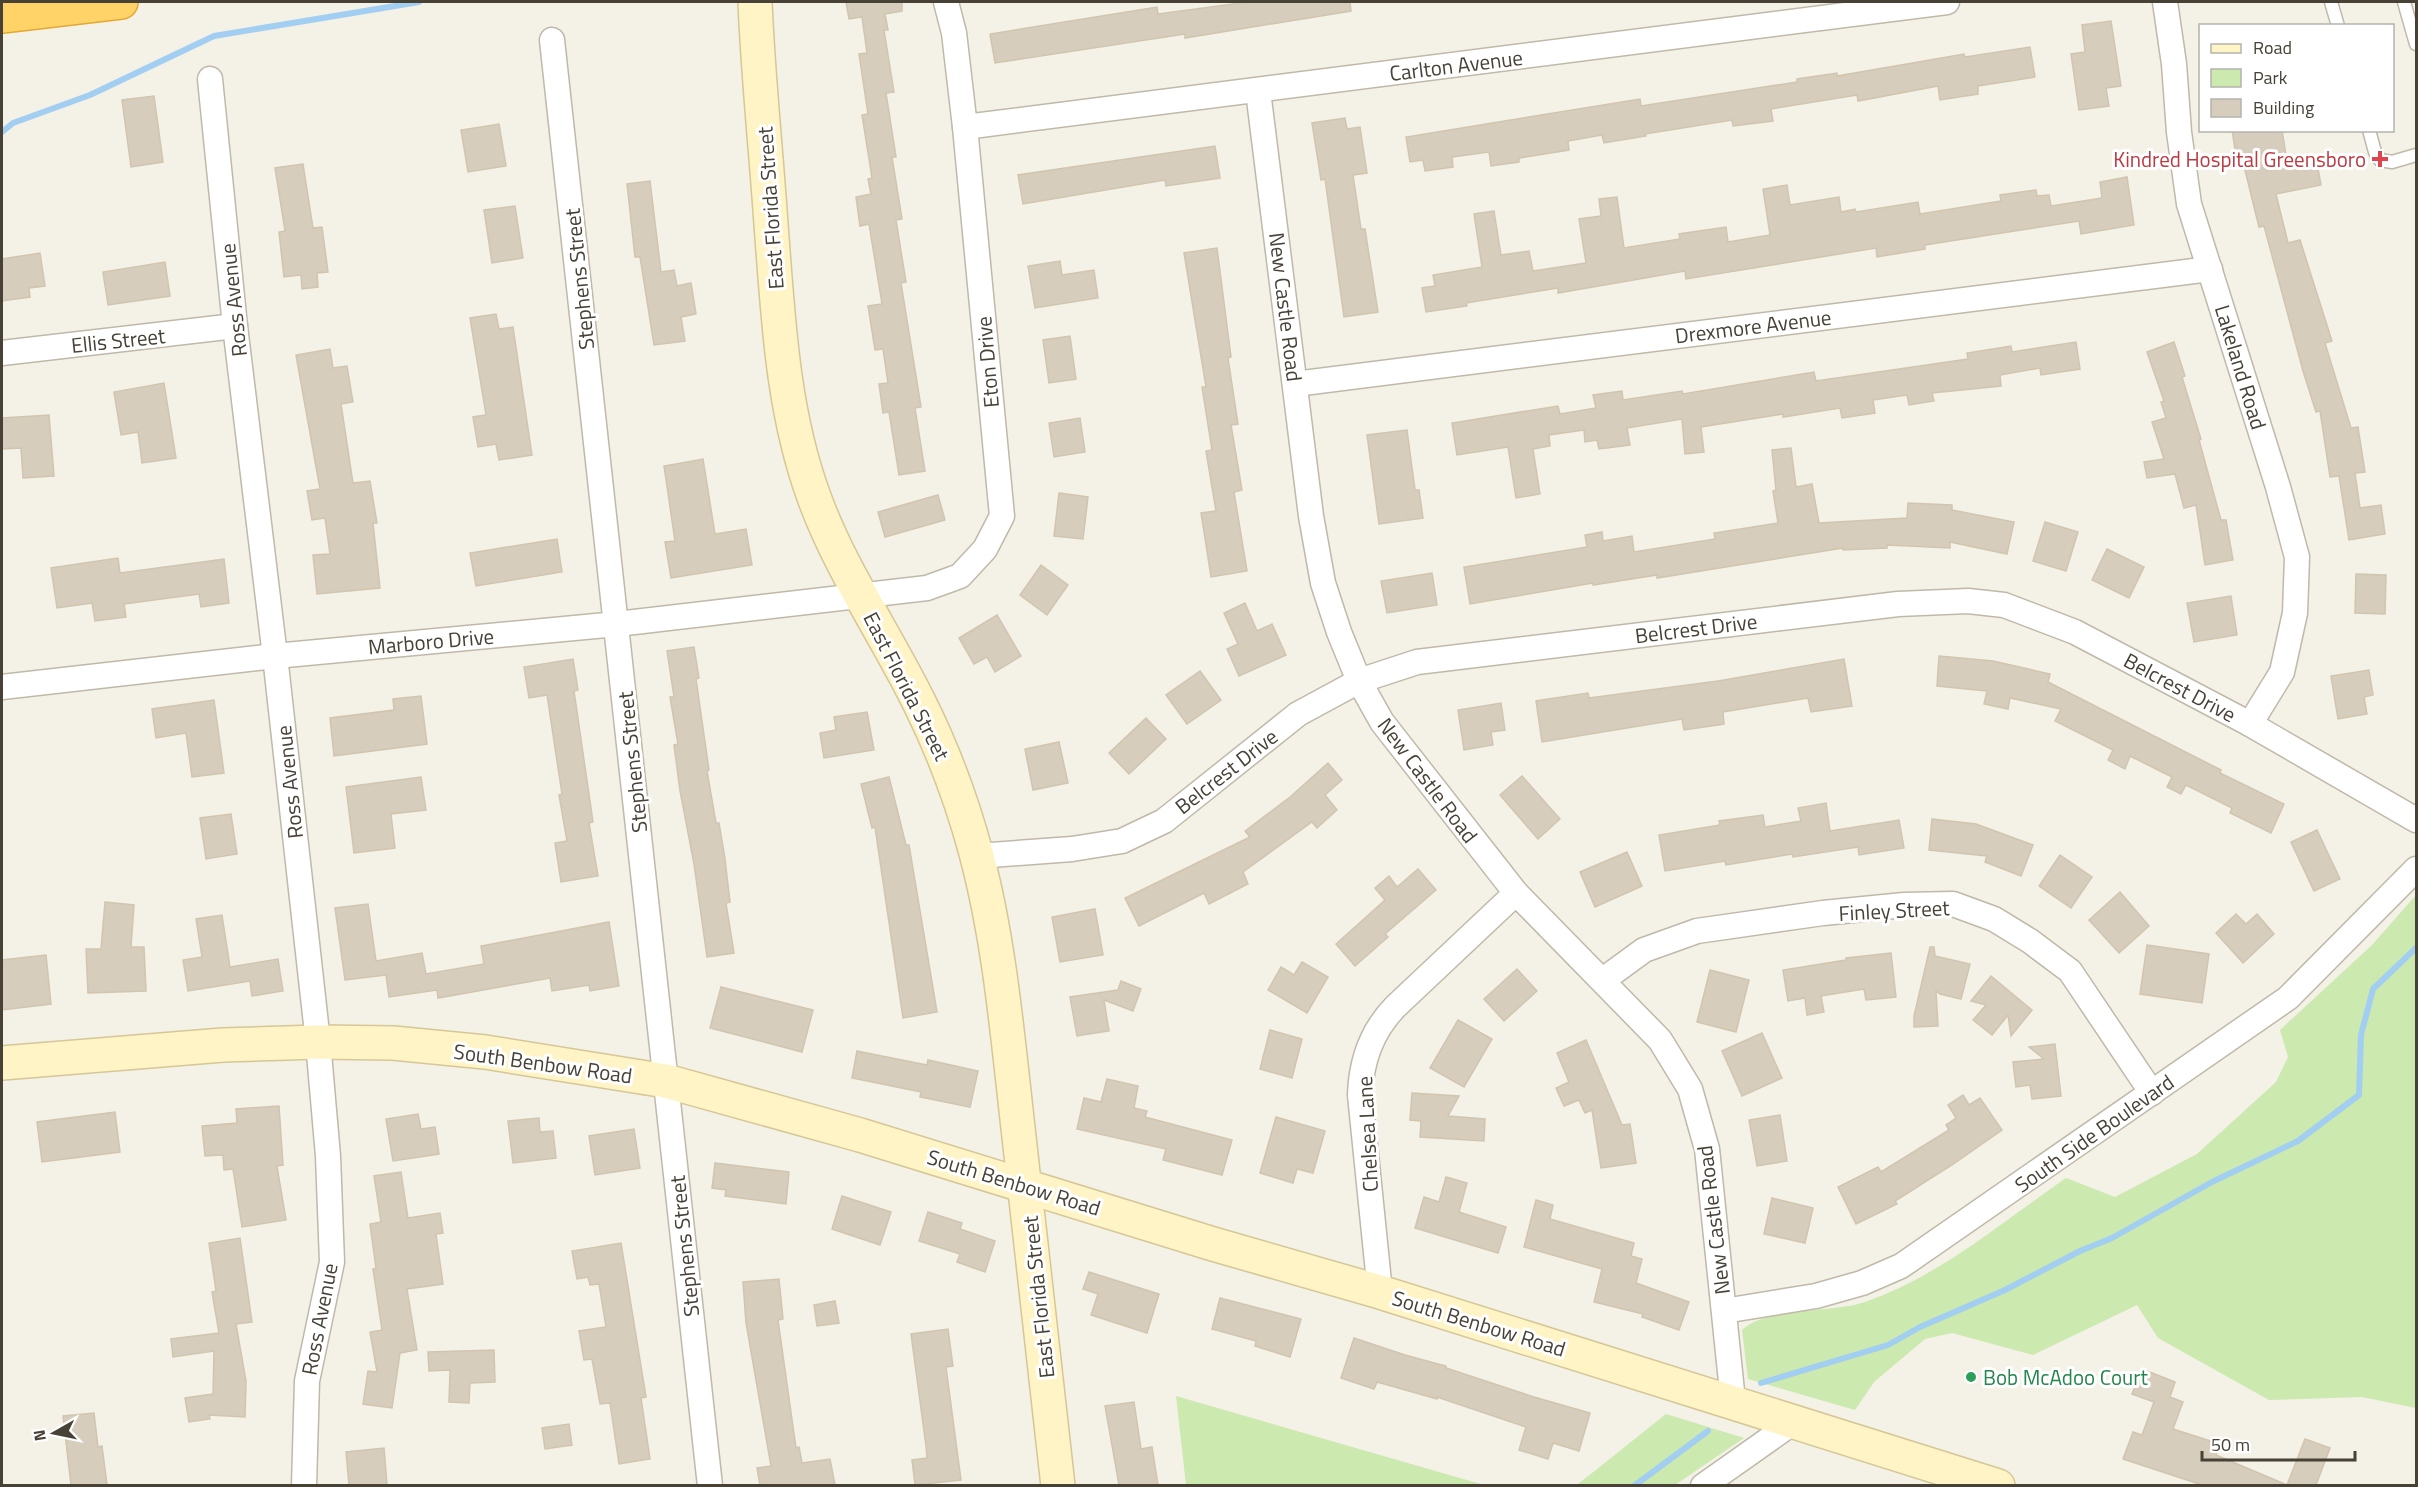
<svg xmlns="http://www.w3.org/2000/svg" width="2418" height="1487" viewBox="0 0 2418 1487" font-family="'Titillium Web',sans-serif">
	<rect width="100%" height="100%" fill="#f4f1e7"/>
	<g fill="#cce9af">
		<path d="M2416,895V1408L2362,1397L2269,1400L2158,1338L2137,1305L2033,1355L1952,1333L1925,1339L1874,1382L1855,1410L1748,1379L1742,1330C1766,1307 1833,1313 1865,1302C1940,1276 2002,1222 2066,1178L2115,1197L2197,1154L2276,1082L2288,1057L2280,1030L2372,945Z"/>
		<polygon points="1176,1396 1484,1485 1186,1485"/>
		<polygon points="1666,1414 1744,1438 1675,1485 1577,1485"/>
	</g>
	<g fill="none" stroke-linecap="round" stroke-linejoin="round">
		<g stroke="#a2cef2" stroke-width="6">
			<polyline points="2,132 13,123 90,95 214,36 419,2"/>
			<polyline points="1761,1383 1888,1345 1920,1327 2005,1290 2080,1251 2112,1238 2212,1182 2298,1141 2359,1095 2361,1035 2373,989 2416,948"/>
			<polyline points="1634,1486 1708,1431"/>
		</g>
	</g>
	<g fill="#d6cdbc" stroke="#d1c5af" stroke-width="1.5">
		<polygon points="846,2 902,2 902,11 885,14 888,30 884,30 894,92 886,93 896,157 892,157 902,219 896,220 906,282 901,283 921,407 915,408 925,471 899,475 889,412 883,413 879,384 888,383 883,349 875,350 868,306 882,304 869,224 860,226 856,197 871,194 868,179 872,178 862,115 868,114 859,54 867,53 862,17 849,19"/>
		<polygon points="1248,2 1350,2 1351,11 1185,38 1185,34 995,63 990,34 1157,7 1158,14"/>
		<polygon points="2111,21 2121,86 2106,88 2109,106 2079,110 2071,54 2085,52 2082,25"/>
		<polygon points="2030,47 2035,77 1978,86 1978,94 1940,100 1938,86 1858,101 1857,95 1771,109 1773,121 1733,126 1732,120 1645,134 1646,136 1604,143 1602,135 1568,141 1569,150 1519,158 1519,162 1491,166 1489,152 1452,157 1453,167 1425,171 1423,160 1410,162 1406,137 1640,99 1641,106 1797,82 1797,79 1837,73 1837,76 1964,54 1965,57"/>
		<polygon points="154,96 163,162 131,167 122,100"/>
		<polygon points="1345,118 1347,129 1360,127 1367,173 1353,175 1361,229 1365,229 1378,312 1344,317 1325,179 1321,180 1312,123"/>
		<polygon points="499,124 506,166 468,172 461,130"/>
		<polygon points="2232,130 2282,130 2288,168 2317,163 2321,185 2276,194 2288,243 2300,240 2332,341 2325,343 2351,428 2358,427 2365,472 2355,473 2360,508 2381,505 2385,534 2349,540 2339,476 2330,477 2320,411 2316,412 2303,371 2264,226 2259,227 2243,162 2237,162"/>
		<polygon points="1215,146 1220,178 1166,186 1165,180 1023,204 1018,175"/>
		<polygon points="303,164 313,228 322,227 328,272 317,273 318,287 302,289 301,275 284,277 279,232 285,231 275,168"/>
		<polygon points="2127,177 2134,225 2081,234 2079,221 1925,245 1925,249 1877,257 1876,248 1686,279 1685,271 1558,293 1558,288 1466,303 1467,306 1426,312 1422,288 1435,286 1433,275 1482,267 1474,214 1494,211 1501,255 1529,251 1533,271 1586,263 1579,219 1601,216 1599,199 1617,197 1624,248 1680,239 1679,234 1726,227 1728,242 1770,235 1763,189 1787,185 1790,205 1839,197 1841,212 1855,209 1856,212 1918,202 1920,214 2001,201 2000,195 2036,190 2037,196 2049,195 2051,206 2102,198 2100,182"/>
		<polygon points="650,181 661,272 674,270 677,286 691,283 696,314 681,317 685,341 654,345 640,257 635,257 627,184"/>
		<polygon points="515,206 523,258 492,263 484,210"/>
		<polygon points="1217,248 1231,357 1228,358 1238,424 1231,425 1242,490 1234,492 1247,571 1211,577 1201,513 1216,511 1206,451 1212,450 1202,387 1206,387 1184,253"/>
		<polygon points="40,253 45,286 29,288 30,297 2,301 2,259"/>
		<polygon points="1060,261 1062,275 1094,270 1098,298 1035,308 1028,266"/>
		<polygon points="165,262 170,296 108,305 103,272"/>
		<polygon points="496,314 499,329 513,327 532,455 499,460 496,444 478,447 473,417 486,415 470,318"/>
		<polygon points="1070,336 1076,379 1049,383 1043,340"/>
		<polygon points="2076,342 2080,369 2041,375 2040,368 2000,375 2001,386 1932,393 1934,401 1909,405 1907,395 1873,400 1875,413 1842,418 1840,408 1783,417 1783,414 1701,427 1704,452 1685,454 1682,419 1627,428 1630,445 1599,449 1597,440 1585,442 1584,430 1549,435 1550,446 1533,449 1540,494 1516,498 1508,447 1457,455 1452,423 1558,406 1560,414 1596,408 1593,395 1622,391 1623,400 1682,391 1683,394 1814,372 1816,381 1968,359 1967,353 2011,346 2012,352"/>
		<polygon points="2174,342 2185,376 2182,377 2201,439 2199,440 2221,520 2226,520 2233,560 2205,565 2196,505 2184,508 2175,474 2147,478 2144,462 2164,459 2152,422 2166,418 2161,402 2164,401 2147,352"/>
		<polygon points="330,349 333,368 347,366 353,402 341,404 353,483 370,481 377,523 373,523 380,588 317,594 313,555 330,554 325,518 312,520 307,491 320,489 296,355"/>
		<polygon points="164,383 176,458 142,463 138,432 121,435 114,392"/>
		<polygon points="49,415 54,476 23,478 21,448 2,449 2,418"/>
		<polygon points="1080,418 1085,452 1054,457 1049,423"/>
		<polygon points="1407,430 1415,490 1419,490 1423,518 1379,524 1367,435"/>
		<polygon points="1791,448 1796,487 1812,484 1819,523 1907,518 1908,503 1952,505 1952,510 2014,522 2007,554 1950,542 1950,548 1887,545 1887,548 1843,550 1843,548 1657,578 1657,575 1593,585 1593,583 1470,604 1464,567 1587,547 1585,535 1602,532 1603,541 1632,536 1634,552 1715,539 1714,533 1778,523 1773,491 1776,490 1772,450"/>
		<polygon points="703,459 715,534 746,529 752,565 671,578 665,542 675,541 664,466"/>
		<polygon points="1059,493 1088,497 1083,539 1054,536"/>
		<polygon points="938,495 945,520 885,537 878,512"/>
		<polygon points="2045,522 2078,532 2066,571 2033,561"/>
		<polygon points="557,539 562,572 476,586 470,553"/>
		<polygon points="2107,549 2144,567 2129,598 2092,580"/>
		<polygon points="118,558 120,573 224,559 229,603 201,607 199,594 124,604 126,617 95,621 92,603 57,608 51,568"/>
		<polygon points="1041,565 1068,585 1047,615 1020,595"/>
		<polygon points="1432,573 1437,605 1387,613 1381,581"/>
		<polygon points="2356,574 2386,575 2385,614 2355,613"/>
		<polygon points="2231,596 2237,635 2194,642 2187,603"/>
		<polygon points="1245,603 1257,631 1272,624 1286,655 1239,676 1227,649 1238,644 1224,613"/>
		<polygon points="997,615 1021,656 995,672 987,657 974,664 959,638"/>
		<polygon points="694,647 699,678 696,679 709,770 707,771 716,823 719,823 725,859 730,902 726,903 734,953 707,957 694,864 680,791 674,745 678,744 670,697 674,697 667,651"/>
		<polygon points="1939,656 1993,661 2050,674 2048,682 2221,770 2220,773 2284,804 2271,833 2230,813 2232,808 2186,785 2181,794 2167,787 2172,777 2130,756 2125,769 2108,760 2113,750 2055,721 2061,709 2010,698 2008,709 1984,704 1987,691 1937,686"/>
		<polygon points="573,659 578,690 574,691 593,822 589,823 598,876 561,882 555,843 567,841 559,795 562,794 547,695 529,698 524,667"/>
		<polygon points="1844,659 1852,706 1811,712 1808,698 1723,712 1724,724 1684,730 1682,719 1542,742 1536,701 1588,693 1589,698 1718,681"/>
		<polygon points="2369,670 2373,695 2364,697 2367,714 2338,719 2331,676"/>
		<polygon points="1200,671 1221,700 1187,724 1166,695"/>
		<polygon points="421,696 427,744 334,756 330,718 394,710 393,699"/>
		<polygon points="214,700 224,773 192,777 186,733 156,738 152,709"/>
		<polygon points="1501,703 1505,730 1491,732 1493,745 1464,750 1458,710"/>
		<polygon points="867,712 874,750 824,758 820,733 836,730 834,717"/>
		<polygon points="1146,718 1166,739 1129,774 1109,753"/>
		<polygon points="1059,742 1068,783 1033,790 1025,749"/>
		<polygon points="1328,763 1342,780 1325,795 1337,810 1317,828 1312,822 1243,872 1248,884 1209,904 1204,893 1139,926 1125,898 1250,837 1245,831 1290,797"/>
		<polygon points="1522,776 1560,819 1538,839 1500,795"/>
		<polygon points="421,777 426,810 391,814 395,848 354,853 346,787"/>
		<polygon points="889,777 906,845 909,845 937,1012 903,1018 875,827 872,828 861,784"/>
		<polygon points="1826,803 1830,831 1899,820 1904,848 1859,855 1858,847 1793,857 1792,854 1726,865 1725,861 1665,871 1659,835 1720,825 1719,821 1763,815 1765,827 1801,821 1798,808"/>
		<polygon points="231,814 237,854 206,859 200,818"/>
		<polygon points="1932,819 1976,824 2033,845 2021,876 1985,862 1987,856 1929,850"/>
		<polygon points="2317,830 2340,879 2314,891 2291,842"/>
		<polygon points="1627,852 1642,886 1595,907 1580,872"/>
		<polygon points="2060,855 2092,877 2071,908 2039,886"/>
		<polygon points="1418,869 1436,890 1385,934 1388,937 1355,966 1336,944 1385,900 1375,888 1389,876 1397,887"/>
		<polygon points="2120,892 2149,926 2119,953 2089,920"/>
		<polygon points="105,902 134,905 131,947 144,947 146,991 88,993 86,949 101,949"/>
		<polygon points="368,904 376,961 422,953 426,974 484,964 481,946 609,922 619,986 590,991 589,985 552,991 550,978 438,998 437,990 389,997 386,975 345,980 335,908"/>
		<polygon points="1095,909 1103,955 1060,962 1052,917"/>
		<polygon points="2236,914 2246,924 2257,914 2274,934 2243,963 2216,933"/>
		<polygon points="222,915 230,967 278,959 283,991 252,996 250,981 188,991 183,960 202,957 196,919"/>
		<polygon points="2147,945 2209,954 2202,1003 2140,994"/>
		<polygon points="1930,947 1934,947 1935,956 1970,964 1961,999 1940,994 1936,991 1938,1026 1914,1027 1914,1016"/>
		<polygon points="1891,953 1896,997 1866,1000 1864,989 1821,996 1824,1012 1807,1015 1805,998 1788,1001 1783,970 1846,960 1846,958"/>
		<polygon points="46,955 51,1004 2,1010 2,960"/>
		<polygon points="1302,962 1328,977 1307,1013 1268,990 1281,967 1294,975"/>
		<polygon points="1517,969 1537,991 1504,1021 1484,999"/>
		<polygon points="1710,970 1749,980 1736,1032 1697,1022"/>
		<polygon points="1991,976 2032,1010 2011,1036 2008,1015 1992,1035 1973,1020 1986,1005 1971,1001"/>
		<polygon points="1121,981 1141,989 1133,1011 1104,1000 1109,1031 1077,1036 1070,997 1118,990"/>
		<polygon points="721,987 813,1010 802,1052 710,1028"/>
		<polygon points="1458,1020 1492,1039 1464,1087 1430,1068"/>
		<polygon points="1270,1030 1302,1039 1292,1078 1260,1069"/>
		<polygon points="1762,1033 1782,1078 1742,1096 1722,1051"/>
		<polygon points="1586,1040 1622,1125 1630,1124 1636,1163 1601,1168 1592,1110 1585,1113 1579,1100 1564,1106 1556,1088 1569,1082 1557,1053"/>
		<polygon points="2055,1044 2061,1096 2032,1099 2030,1085 2016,1087 2013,1062 2044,1059 2029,1047"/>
		<polygon points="857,1051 927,1065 928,1060 978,1071 970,1107 920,1097 921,1092 852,1078"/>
		<polygon points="1107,1079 1138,1086 1134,1108 1147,1111 1145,1117 1232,1140 1222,1175 1163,1160 1166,1149 1077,1129 1084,1098 1101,1102"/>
		<polygon points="1412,1093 1459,1096 1448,1116 1485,1119 1484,1141 1420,1137 1421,1121 1410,1120"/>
		<polygon points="1963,1095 1969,1105 1980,1098 2002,1130 1952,1165 1895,1201 1897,1204 1856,1224 1838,1187 1878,1167 1881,1172 1949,1130 1946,1125 1956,1118 1948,1105"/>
		<polygon points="279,1106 283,1165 277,1166 286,1220 242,1227 233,1169 224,1170 223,1155 205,1156 202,1126 237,1123 236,1109"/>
		<polygon points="115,1112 120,1152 42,1162 37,1122"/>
		<polygon points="418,1114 421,1129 435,1127 439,1154 393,1161 386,1119"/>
		<polygon points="1780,1115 1787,1161 1757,1166 1749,1120"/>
		<polygon points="1276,1117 1325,1131 1313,1173 1297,1169 1293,1183 1260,1173"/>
		<polygon points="539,1118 540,1132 553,1131 556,1158 513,1163 508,1121"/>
		<polygon points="634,1129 640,1168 595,1175 589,1136"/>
		<polygon points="715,1163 789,1172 786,1204 725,1196 726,1190 712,1188"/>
		<polygon points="401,1172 408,1218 440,1213 443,1233 436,1234 443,1284 407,1289 417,1350 400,1353 392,1408 363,1404 368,1371 377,1372 370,1332 382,1330 373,1269 376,1268 370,1224 381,1222 374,1176"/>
		<polygon points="1446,1177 1467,1183 1459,1212 1506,1227 1498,1253 1415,1228 1424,1197 1439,1202"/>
		<polygon points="842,1196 891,1212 880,1245 832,1229"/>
		<polygon points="1772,1198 1813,1208 1805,1243 1764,1234"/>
		<polygon points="1536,1200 1553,1205 1550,1219 1634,1243 1631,1256 1642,1259 1636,1283 1689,1302 1679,1330 1642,1317 1643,1314 1594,1302 1602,1269 1524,1247"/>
		<polygon points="928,1212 962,1223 960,1229 995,1241 985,1272 957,1262 960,1254 919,1241"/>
		<polygon points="240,1238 252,1322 236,1324 246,1381 245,1417 209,1415 210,1419 189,1422 185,1398 213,1394 214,1351 173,1357 171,1339 219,1333 212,1292 216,1291 209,1243"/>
		<polygon points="621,1243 646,1397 641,1398 650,1459 619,1464 610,1403 600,1404 592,1359 584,1360 579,1331 606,1327 599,1284 590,1285 588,1277 577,1279 572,1251"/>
		<polygon points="1089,1272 1159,1294 1147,1333 1091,1315 1098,1294 1083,1289"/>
		<polygon points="779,1279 783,1319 778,1320 796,1448 799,1447 802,1463 830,1459 835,1485 760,1485 757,1468 771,1466 746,1323 743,1282"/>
		<polygon points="1220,1298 1301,1319 1290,1357 1255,1346 1256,1341 1212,1329"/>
		<polygon points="835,1301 839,1323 817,1326 814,1305"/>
		<polygon points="948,1329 953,1366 946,1367 961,1480 915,1485 912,1460 927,1458 926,1446 911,1334"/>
		<polygon points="1354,1338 1405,1355 1446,1366 1446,1368 1534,1397 1590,1413 1579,1451 1553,1443 1548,1459 1519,1450 1526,1427 1437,1397 1437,1399 1377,1382 1374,1389 1341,1378"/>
		<polygon points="494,1350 495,1382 470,1383 469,1403 449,1402 450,1370 429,1371 428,1352"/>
		<polygon points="2142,1369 2175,1382 2170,1397 2183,1402 2173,1429 2220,1444 2216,1455 2287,1485 2305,1439 2330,1448 2316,1485 2202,1485 2123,1459 2133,1432 2142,1435 2154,1402 2132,1394"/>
		<polygon points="1134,1402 1141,1449 1152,1447 1158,1485 1119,1485 1105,1406"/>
		<polygon points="94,1413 98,1447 102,1446 107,1485 71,1485 63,1416"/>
		<polygon points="569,1424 572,1445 545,1449 542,1428"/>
		<polygon points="384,1448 387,1485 349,1485 346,1452"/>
	</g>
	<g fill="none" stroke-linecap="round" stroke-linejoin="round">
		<defs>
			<g id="lane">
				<polyline points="2331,2 2338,26"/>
				<polyline points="2404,2 2416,44"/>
				<polyline points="2369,130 2375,152 2380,160 2392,162 2416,155"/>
			</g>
			<g id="street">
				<polyline points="2165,2 2174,64 2179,132 2189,204 2278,487 2297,557 2295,613 2282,672 2250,724"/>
				<polyline points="552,40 710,1486"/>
				<polyline points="210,79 235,326 275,656 318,1042 328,1156 332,1262 307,1381 304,1486"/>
				<polyline points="1258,91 1311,516 1323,583 1339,632 1359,681 1382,722 1516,893 1660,1040 1690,1089 1707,1149 1733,1401"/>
				<polyline points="965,127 1947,2"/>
				<polyline points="2,353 235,326"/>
				<polyline points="1295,384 2210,269"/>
				<polyline points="2,687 275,656 617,624 927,588 960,576 985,549 1002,516 965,127 954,33 946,2"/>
				<polyline points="977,856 1072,849 1122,841 1164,821 1298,714 1359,681 1417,662 1898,604 1968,601 2004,605 2075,632 2250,724 2416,820"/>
				<polyline points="1603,980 1644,950 1697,931 1823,913 1904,905 1953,904 1994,919 2030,941 2070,971 2152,1093"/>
				<path d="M1380,1292L1360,1095C1361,1061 1371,1032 1395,1007L1516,893"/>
				<polyline points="1724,1311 1816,1296 1862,1283 1901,1266 2288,998 2416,869"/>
				<polyline points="1703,1486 1795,1421"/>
			</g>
			<g id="secondary">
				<path d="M755,2C758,76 766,150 771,224C778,315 782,410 814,497C840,569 885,633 919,702C943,750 962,801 976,853C999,939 1007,1030 1017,1119C1031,1241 1045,1363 1058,1486"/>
				<polyline points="2,1063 223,1045 318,1042 393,1043 485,1052 666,1081 860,1135 1213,1244 1380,1292 1998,1486"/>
			</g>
			<polyline id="highway" points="2,16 121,2"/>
		</defs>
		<use href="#lane" stroke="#c0b9a9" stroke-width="15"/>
		<use href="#street" stroke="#c0b9a9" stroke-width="27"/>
		<use href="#secondary" stroke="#d5c796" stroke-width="36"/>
		<use href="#highway" stroke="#e1a934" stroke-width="36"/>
		<use href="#lane" stroke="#fff" stroke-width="12"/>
		<use href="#street" stroke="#fff" stroke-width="24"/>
		<use href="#secondary" stroke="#fff4c6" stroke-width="33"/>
		<use href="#highway" stroke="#ffd367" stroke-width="33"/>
	</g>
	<path fill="#e0444e" stroke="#fff" stroke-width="2" d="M2377 150h6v6h6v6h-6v6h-6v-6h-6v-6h6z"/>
	<circle fill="#2e9e5b" stroke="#fff" stroke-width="2" cx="1971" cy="1377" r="6"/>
	<g text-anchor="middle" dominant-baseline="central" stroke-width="6" stroke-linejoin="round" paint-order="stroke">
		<g font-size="21" fill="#474136" stroke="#fff">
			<text transform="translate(1456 65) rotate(-7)">Carlton Avenue</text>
			<text transform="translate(770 208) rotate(-94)">East Florida Street</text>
			<text transform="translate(579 279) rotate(-96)">Stephens Street</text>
			<text transform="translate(233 300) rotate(-96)">Ross Avenue</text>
			<text transform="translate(1286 307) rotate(83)">New Castle Road</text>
			<text transform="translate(1753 326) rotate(-7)">Drexmore Avenue</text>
			<text transform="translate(118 340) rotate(-6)">Ellis Street</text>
			<text transform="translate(987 362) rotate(-95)">Eton Drive</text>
			<text transform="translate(2241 367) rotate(73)">Lakeland Road</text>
			<text transform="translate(1696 628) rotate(-7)">Belcrest Drive</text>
			<text transform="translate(431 641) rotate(-5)">Marboro Drive</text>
			<text transform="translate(907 686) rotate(63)">East Florida Street</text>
			<text transform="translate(2180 687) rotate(28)">Belcrest Drive</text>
			<text transform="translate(632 762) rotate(-96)">Stephens Street</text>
			<text transform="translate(1226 771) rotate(-38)">Belcrest Drive</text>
			<text transform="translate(1428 780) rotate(53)">New Castle Road</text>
			<text transform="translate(289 782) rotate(-96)">Ross Avenue</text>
			<text transform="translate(1894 910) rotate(-3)">Finley Street</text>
			<text transform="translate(543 1063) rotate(8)">South Benbow Road</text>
			<text transform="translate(2094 1133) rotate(-35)">South Side Boulevard</text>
			<text transform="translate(1367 1134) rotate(-93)">Chelsea Lane</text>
			<text transform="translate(1014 1182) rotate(17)">South Benbow Road</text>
			<text transform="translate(1713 1220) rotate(-97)">New Castle Road</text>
			<text transform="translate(684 1246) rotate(-96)">Stephens Street</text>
			<text transform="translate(1038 1297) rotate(-96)">East Florida Street</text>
			<text transform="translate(319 1319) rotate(-79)">Ross Avenue</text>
			<text transform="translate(1479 1323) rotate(17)">South Benbow Road</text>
		</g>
		<g font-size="21" fill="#be3a42" stroke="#fff" text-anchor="end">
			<text x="2366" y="159">Kindred Hospital Greensboro</text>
		</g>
		<g font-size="21" fill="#27864d" stroke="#fff" text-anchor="start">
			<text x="1983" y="1377">Bob McAdoo Court</text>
		</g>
	</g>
	<rect width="2418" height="1487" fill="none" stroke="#474136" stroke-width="6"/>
	<rect x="2199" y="24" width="195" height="108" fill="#ffffff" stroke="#b5b3af" stroke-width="1.5"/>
	<rect x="2211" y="44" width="30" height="9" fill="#fff4c6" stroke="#b5b3af" stroke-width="1.5"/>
	<text x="2253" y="54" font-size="18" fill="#474136">Road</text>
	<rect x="2211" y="69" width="30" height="18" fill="#cce9af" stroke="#b5b3af" stroke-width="1.5"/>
	<text x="2253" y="84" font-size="18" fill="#474136">Park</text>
	<rect x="2211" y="99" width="30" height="18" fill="#d6cdbc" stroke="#b5b3af" stroke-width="1.5"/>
	<text x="2253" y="114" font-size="18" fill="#474136">Building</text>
	<g transform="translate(54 1433) rotate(261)" stroke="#ffffff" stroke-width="4.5" paint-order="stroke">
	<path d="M0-4.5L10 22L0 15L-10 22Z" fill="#474136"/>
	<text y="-9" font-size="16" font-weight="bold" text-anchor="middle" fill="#474136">N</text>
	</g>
	<path d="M2202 1451v9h153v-9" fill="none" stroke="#474136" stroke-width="3"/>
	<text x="2211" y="1451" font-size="18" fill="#474136" stroke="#ffffff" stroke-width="4.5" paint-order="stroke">50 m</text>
</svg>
